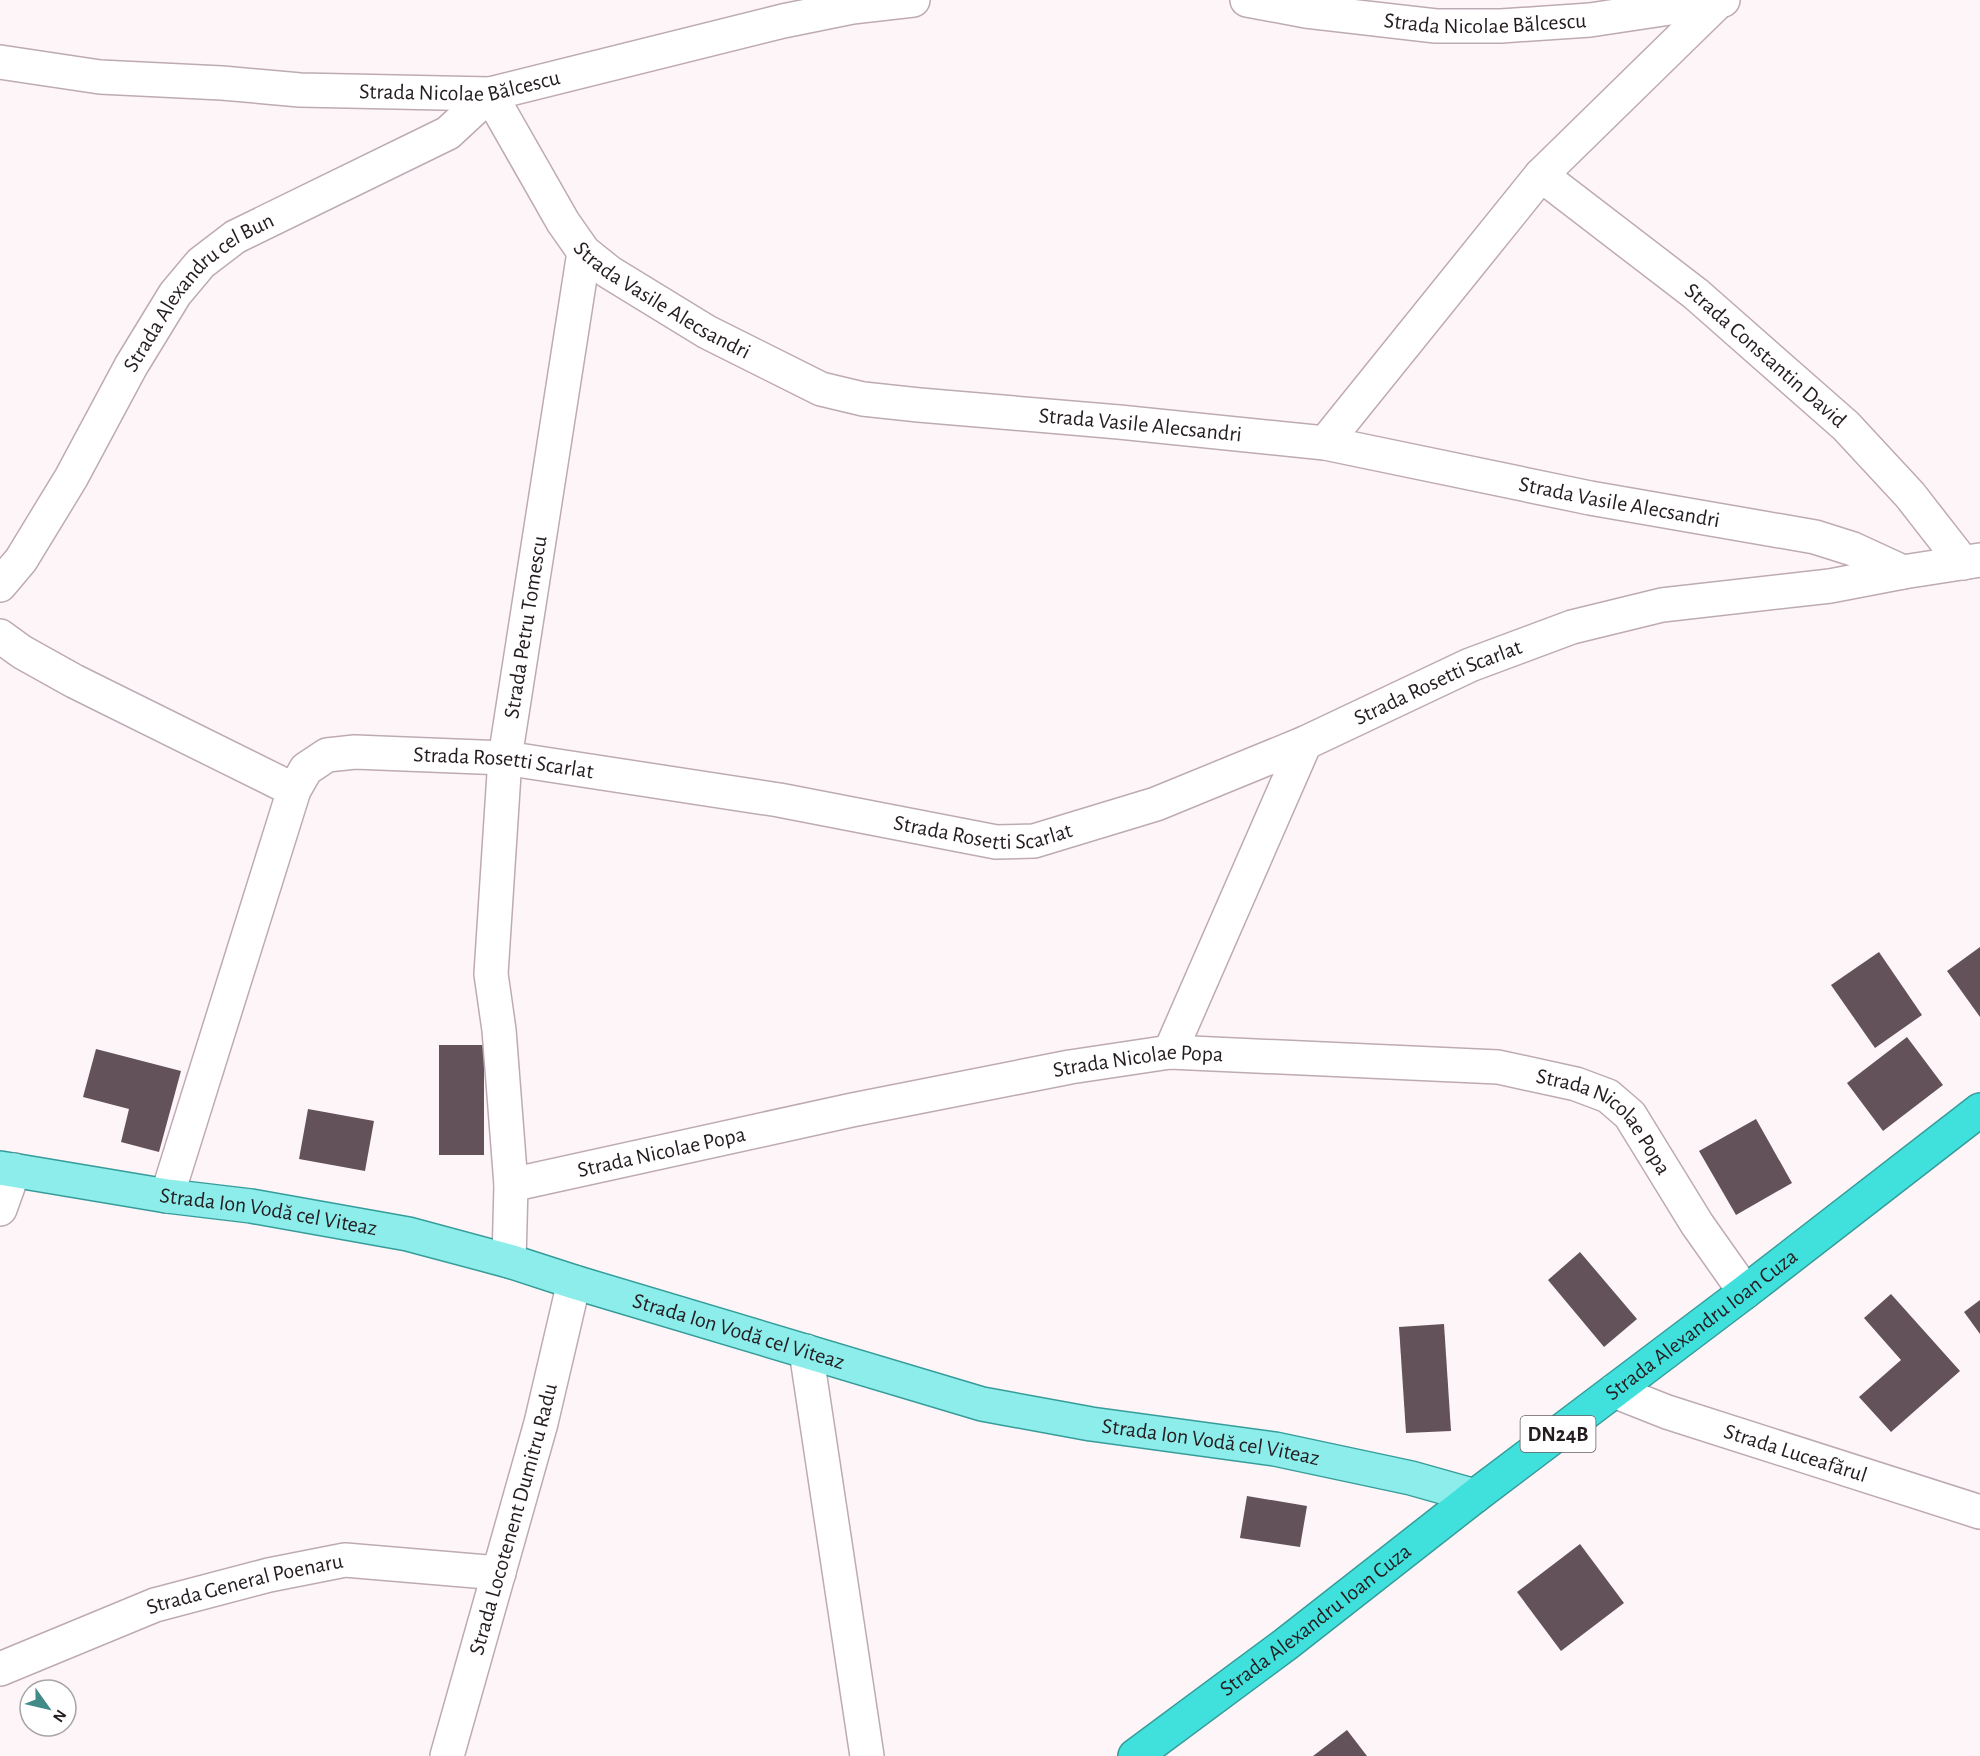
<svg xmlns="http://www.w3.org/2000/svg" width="1980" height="1756" viewBox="0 0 1980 1756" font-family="'Alegreya Sans',sans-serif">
	<rect width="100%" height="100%" fill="#fef5f9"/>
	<g fill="#63525a">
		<polygon points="1980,947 1980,1017 1947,971"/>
		<polygon points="1879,952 1922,1015 1875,1048 1831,985"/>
		<polygon points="1907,1037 1943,1085 1883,1131 1847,1083"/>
		<rect x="439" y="1045" width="45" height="110"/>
		<polygon points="96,1049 181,1071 159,1152 121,1142 129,1109 83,1097"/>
		<polygon points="308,1109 374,1121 365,1171 299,1159"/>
		<polygon points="1756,1119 1792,1183 1736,1215 1699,1151"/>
		<polygon points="1580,1252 1637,1319 1604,1347 1548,1280"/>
		<polygon points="1891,1294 1960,1371 1891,1432 1859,1397 1901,1360 1864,1318"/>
		<polygon points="1980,1300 1980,1334 1964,1312"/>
		<polygon points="1444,1324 1451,1431 1406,1433 1399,1327"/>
		<polygon points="1247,1496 1307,1506 1300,1547 1240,1538"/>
		<polygon points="1580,1544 1624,1603 1561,1651 1517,1592"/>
		<polygon points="1347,1730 1367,1756 1313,1756"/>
	</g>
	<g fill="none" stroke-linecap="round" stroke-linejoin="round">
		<defs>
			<g id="minor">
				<path id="s1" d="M1247,0L1306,11L1436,26H1501L1590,20L1723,0"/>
				<path id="s2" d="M0,62L100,77L222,83L300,90L490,94L783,21L852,7L913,0"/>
				<path id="s3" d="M490,94L563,222L584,252L609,272L707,332L821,389L863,399L919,405L1119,422L1325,443L1590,498L1815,537L1853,549L1903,572"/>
				<path id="s4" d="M1541,175L1696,294L1846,426L1910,495L1963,563"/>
				<polyline points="1325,443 1541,175 1719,1"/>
				<path id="s5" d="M0,585L21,560L71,478L131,366L175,294L201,263L235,237L448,133L490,94"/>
				<polyline points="0,636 22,652 74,681 294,790"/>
				<polyline points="1170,1052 1305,743"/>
				<path id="s6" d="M511,1185L499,1030L491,974L505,758L584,252"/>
				<path id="s7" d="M167,1196L294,790L306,769L327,755L355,752L505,758L779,800L996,842L1034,841L1156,804L1305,743L1470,665L1572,627L1662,605L1830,586L1903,572L1980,560"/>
				<polyline points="0,1209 14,1170"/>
				<path id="s8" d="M509,1261L511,1185L852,1110L1070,1067L1170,1052L1498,1067L1576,1084L1608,1096L1630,1115L1697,1224L1745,1292"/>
				<polyline points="806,1351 867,1756"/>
				<path id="s9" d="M1614,1391L1667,1412L1980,1512"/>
				<path id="s10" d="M0,1669L155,1605L269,1575L345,1560L499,1573"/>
				<path id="s11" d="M447,1756L541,1423L574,1282"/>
			</g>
			<g id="major">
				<path id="s12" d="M0,1168L167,1196L251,1206L408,1234L509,1261L574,1282L982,1404L1091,1424L1275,1449L1411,1478L1475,1496"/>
			</g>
			<g id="highway">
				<path id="s13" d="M1135,1756L1286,1644L1475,1496L1745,1292L1980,1110"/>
			</g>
		</defs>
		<use href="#minor" stroke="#beaab4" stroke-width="36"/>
		<use href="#major" stroke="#369c9a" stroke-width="36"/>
		<use href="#highway" stroke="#369c9a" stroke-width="36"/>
		<use href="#minor" stroke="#fff" stroke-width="33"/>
		<use href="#major" stroke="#8cedea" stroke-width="33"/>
		<use href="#highway" stroke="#40e1dc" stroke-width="33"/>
	</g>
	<g text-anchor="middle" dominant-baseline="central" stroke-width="6" stroke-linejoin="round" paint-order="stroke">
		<rect fill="#fff" stroke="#666063" stroke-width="1.5" x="1520.5" y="1416" width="75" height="36" rx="4.5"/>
		<g font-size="21" font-weight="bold" fill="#241c20">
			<text x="1558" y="1434">DN24B</text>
		</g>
		<g font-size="22" fill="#241c20" stroke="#fff">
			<text stroke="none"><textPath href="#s1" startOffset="240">Strada Nicolae Bălcescu</textPath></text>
			<text stroke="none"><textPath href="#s2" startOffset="462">Strada Nicolae Bălcescu</textPath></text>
			<text stroke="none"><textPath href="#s5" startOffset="358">Strada Alexandru cel Bun</textPath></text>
			<text stroke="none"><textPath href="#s3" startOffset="276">Strada Vasile Alecsandri</textPath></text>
			<text stroke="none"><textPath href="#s4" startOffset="288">Strada Constantin David</textPath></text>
			<text stroke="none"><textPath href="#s3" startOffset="780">Strada Vasile Alecsandri</textPath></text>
			<text stroke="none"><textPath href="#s3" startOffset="1266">Strada Vasile Alecsandri</textPath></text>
			<text stroke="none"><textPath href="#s6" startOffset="561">Strada Petru Tomescu</textPath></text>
			<text stroke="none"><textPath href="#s7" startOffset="1624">Strada Rosetti Scarlat</textPath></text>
			<text stroke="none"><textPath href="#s7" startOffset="652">Strada Rosetti Scarlat</textPath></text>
			<text stroke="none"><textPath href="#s7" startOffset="1138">Strada Rosetti Scarlat</textPath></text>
			<text stroke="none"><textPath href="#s8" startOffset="716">Strada Nicolae Popa</textPath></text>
			<text stroke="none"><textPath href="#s8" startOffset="1202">Strada Nicolae Popa</textPath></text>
			<text stroke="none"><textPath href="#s8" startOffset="230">Strada Nicolae Popa</textPath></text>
			<text stroke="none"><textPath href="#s12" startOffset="272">Strada Ion Vodă cel Viteaz</textPath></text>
			<text stroke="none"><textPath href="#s13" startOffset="712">Strada Alexandru Ioan Cuza</textPath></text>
			<text stroke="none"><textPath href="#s12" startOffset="758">Strada Ion Vodă cel Viteaz</textPath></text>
			<text stroke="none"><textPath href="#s12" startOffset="1244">Strada Ion Vodă cel Viteaz</textPath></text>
			<text stroke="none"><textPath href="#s9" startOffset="192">Strada Luceafărul</textPath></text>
			<text stroke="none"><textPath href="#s11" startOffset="246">Strada Locotenent Dumitru Radu</textPath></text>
			<text stroke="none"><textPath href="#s10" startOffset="260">Strada General Poenaru</textPath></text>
			<text stroke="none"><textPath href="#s13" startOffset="226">Strada Alexandru Ioan Cuza</textPath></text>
		</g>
	</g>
	<g transform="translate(48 1708) rotate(124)"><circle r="28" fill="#ffffff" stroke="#a7a4a6" stroke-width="1.5"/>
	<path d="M0-4.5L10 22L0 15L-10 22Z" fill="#428a87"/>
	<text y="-9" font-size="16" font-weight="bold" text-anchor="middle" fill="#241c20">N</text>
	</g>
</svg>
